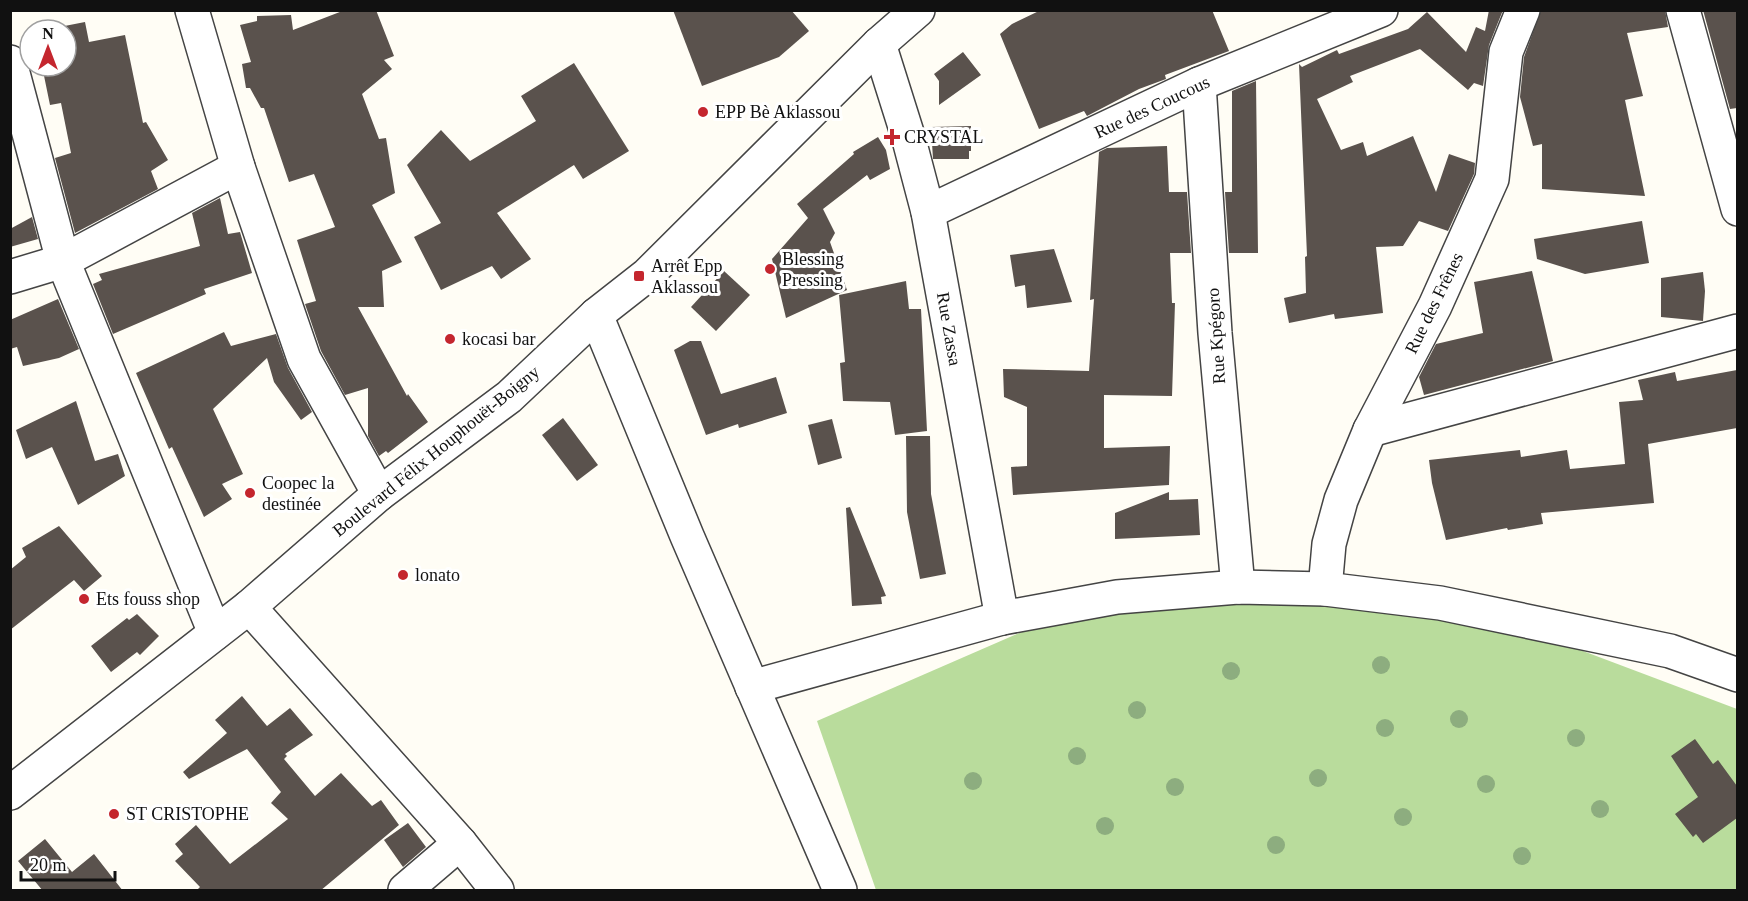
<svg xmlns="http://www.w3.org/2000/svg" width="1748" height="901" viewBox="0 0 1748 901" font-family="Georgia,serif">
	<rect width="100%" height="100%" fill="#fffdf5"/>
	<polygon fill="#b9dc9c" points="1194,598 1440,608 1575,648 1737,709 1737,890 876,890 817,721 1024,631"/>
	<g fill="#5a524d">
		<polygon points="345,10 376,10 394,56 384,60 392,69 362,94 379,139 386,138 395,193 372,205 402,262 382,271 384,307 358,307 407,396 408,394 428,422 388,453 386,451 379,456 368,436 368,388 345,395 321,351 305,304 316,301 297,240 335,227 314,174 289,182 264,108 261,108 250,88 246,88 242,64 251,62 240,25 257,21 257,16 291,15 293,30"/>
		<polygon points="673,10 791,10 809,31 779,57 702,86"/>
		<polygon points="1041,10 1212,10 1229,51 1165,75 1166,79 1139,89 1087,116 1084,111 1039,129 1000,34 1012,24"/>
		<polygon points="1489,10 1503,10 1489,45 1483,86 1474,83 1468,90 1420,49 1350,76 1353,82 1317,99 1341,150 1363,142 1367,156 1413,136 1436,192 1449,154 1475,163 1474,174 1448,231 1419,221 1403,246 1376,247 1383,313 1335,319 1334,314 1289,323 1284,298 1306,293 1305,257 1307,256 1299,64 1302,67 1337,50 1339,54 1408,29 1427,12 1466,52 1476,27 1485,31"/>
		<polygon points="1541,10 1665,10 1668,27 1627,33 1643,96 1625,100 1645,196 1542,189 1542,144 1533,146 1520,97 1524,57"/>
		<polygon points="1703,10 1737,10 1737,108 1730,109"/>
		<polygon points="85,22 89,42 125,35 143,123 146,122 168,160 151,171 158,189 75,233 55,158 71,153 61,103 50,105 42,66 66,66 66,30 44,30"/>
		<polygon points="963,52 981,75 939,105 939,81 934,74"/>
		<polygon points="574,63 629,151 583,179 574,165 497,213 531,259 501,279 492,266 441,290 414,237 441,223 407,165 441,130 470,161 536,121 521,96"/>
		<polygon points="1256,81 1258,253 1229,253 1225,192 1232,192 1232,91"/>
		<polygon points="971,126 971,151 969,151 969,159 933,159 931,127"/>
		<polygon points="878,137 886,150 890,169 870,180 867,175 823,209 835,233 830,242 847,290 786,318 772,259 808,218 797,204 854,154 853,152"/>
		<polygon points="1167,146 1169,192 1187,192 1191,253 1170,253 1172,303 1175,303 1172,396 1104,395 1104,448 1170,446 1169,485 1013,495 1011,467 1027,466 1027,407 1004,397 1003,369 1089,371 1094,299 1090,300 1099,152 1107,148"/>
		<polygon points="220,198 228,234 240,232 252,273 204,289 206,294 113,334 93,284 102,280 99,274 200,246 192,213"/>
		<polygon points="32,217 38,239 10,247 10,229"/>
		<polygon points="1642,221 1649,263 1585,274 1537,259 1534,239"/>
		<polygon points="1054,249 1072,302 1027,308 1025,285 1015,287 1010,255"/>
		<polygon points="724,271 750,295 716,331 691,307"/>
		<polygon points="1532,271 1553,361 1424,395 1419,377 1436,344 1483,333 1474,282"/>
		<polygon points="1703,272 1705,291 1703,321 1661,317 1661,278"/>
		<polygon points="906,281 909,309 921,309 927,431 895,435 890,402 843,401 840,363 845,362 839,295"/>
		<polygon points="58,299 79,349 59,358 23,366 17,347 10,349 10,320"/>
		<polygon points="224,332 231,346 276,334 288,368 312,412 301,420 274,382 267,358 213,409 243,474 222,484 232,499 204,517 172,447 169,449 136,373"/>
		<polygon points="690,341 701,341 721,394 776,377 787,413 739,428 738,424 706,435 674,350"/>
		<polygon points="1737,370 1737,428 1648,444 1654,503 1541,513 1543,524 1508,530 1507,528 1446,540 1432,483 1429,460 1520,450 1521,457 1567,450 1570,469 1625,464 1619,402 1643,400 1638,380 1675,372 1677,381"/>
		<polygon points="76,401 95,461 118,454 125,476 78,505 52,447 26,459 16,430"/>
		<polygon points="563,418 598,465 577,481 542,435"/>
		<polygon points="832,419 842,458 818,465 808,425"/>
		<polygon points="906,436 930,436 931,494 946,574 920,579 907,512"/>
		<polygon points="1169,492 1169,500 1198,499 1200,535 1115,539 1115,513"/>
		<polygon points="850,507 886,596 881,597 882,604 852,606 846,508"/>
		<polygon points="59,526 102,576 84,591 74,580 10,630 10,570 26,557 22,548"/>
		<polygon points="137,614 159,636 140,655 137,652 111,672 91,646 127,618 129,620"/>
		<polygon points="242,696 267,726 290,708 313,735 285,754 287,756 284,759 315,796 341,773 372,806 381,800 399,825 320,891 196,891 200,887 175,861 183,854 175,844 196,825 230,864 288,819 271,803 281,792 247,749 189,779 183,772 227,733 215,720"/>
		<polygon points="1695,739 1713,764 1718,760 1737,786 1737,818 1703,843 1696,834 1693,837 1675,814 1698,797 1671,756"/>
		<polygon points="408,823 426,847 403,867 384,840"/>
		<polygon points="45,839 72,872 94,854 123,891 43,891 18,861"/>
	</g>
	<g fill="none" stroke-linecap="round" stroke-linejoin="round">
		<defs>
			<g id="minor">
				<polyline points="192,10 238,167 304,359 379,494"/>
				<polyline points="1683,10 1738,209"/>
				<polyline points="879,44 908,136 928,212 1002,618"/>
				<polyline points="10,62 63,261 215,633"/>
				<polyline points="1199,84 1215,333 1238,587"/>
				<polyline points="928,212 1199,84 1381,10"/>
				<polyline points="10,277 63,261 238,167"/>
				<polyline points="596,315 687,536 840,890"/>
				<polyline points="1370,430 1738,331"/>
				<polyline points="1325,589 1329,544 1341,500 1370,430 1435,306 1492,179 1506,52 1523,10"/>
				<polyline points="249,607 460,843 497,890"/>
				<polyline points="752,687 1002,618 1117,597 1238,587 1325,589 1440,603 1670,651 1738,675"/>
				<polyline points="10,793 249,607 379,494 509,397 596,315 647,275 879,44 918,10"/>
				<polyline points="405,890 460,843"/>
			</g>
		</defs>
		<use href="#minor" stroke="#444" stroke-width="36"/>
		<use href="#minor" stroke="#fff" stroke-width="33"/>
	</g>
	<g fill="#8dad7f">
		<circle cx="1381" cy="665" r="9"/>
		<circle cx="1231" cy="671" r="9"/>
		<circle cx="1137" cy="710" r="9"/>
		<circle cx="1459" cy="719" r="9"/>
		<circle cx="1385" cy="728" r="9"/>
		<circle cx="1576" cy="738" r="9"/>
		<circle cx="1077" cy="756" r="9"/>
		<circle cx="1318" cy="778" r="9"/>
		<circle cx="973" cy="781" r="9"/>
		<circle cx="1486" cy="784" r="9"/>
		<circle cx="1175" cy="787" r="9"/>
		<circle cx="1600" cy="809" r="9"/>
		<circle cx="1403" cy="817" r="9"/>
		<circle cx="1105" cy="826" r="9"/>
		<circle cx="1276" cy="845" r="9"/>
		<circle cx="1522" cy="856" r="9"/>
	</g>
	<g fill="#c4262e" stroke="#fff" stroke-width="2">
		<circle cx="703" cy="112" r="6"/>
		<path d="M889 128h6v6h6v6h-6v6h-6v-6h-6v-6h6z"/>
		<circle cx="770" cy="269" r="6"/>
		<rect x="633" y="270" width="12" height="12" rx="3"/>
		<circle cx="450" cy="339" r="6"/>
		<circle cx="250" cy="493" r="6"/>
		<circle cx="403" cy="575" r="6"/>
		<circle cx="84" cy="599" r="6"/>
		<circle cx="114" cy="814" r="6"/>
	</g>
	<g text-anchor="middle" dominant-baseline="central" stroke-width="6" stroke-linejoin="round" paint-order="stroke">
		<g font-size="18" fill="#111" stroke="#fff">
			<text transform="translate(1152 107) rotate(-25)">Rue des Coucous</text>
			<text transform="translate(1434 303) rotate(-64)">Rue des Frênes</text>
			<text transform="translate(949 329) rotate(80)">Rue Zassa</text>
			<text transform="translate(1216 336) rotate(-94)">Rue Kpégoro</text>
			<text transform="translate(436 451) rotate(-39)">Boulevard Félix Houphouët-Boigny</text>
		</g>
		<g font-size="18" fill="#111" stroke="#fff" text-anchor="start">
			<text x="715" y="112">EPP Bè Aklassou</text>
			<text x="904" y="137">CRYSTAL</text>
			<text x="782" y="259">Blessing<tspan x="782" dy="21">Pressing</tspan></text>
			<text x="651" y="266">Arrêt Epp<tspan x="651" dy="21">Aklassou</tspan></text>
			<text x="462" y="339">kocasi bar</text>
			<text x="262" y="483">Coopec la<tspan x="262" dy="21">destinée</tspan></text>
			<text x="415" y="575">lonato</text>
			<text x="96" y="599">Ets fouss shop</text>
			<text x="126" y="814">ST CRISTOPHE</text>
		</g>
	</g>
	<rect width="1748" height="901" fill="none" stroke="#111111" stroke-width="24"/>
	<g transform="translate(48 48)"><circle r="28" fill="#ffffff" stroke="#a0a0a0" stroke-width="1.5"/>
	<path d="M0-4.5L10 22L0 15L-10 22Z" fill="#c4262e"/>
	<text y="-9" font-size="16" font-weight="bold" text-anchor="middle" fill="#111111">N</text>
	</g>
	<path d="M21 871v9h94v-9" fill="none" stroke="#111111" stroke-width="3"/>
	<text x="30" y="871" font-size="18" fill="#111111" stroke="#ffffff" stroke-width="4.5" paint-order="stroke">20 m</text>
</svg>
